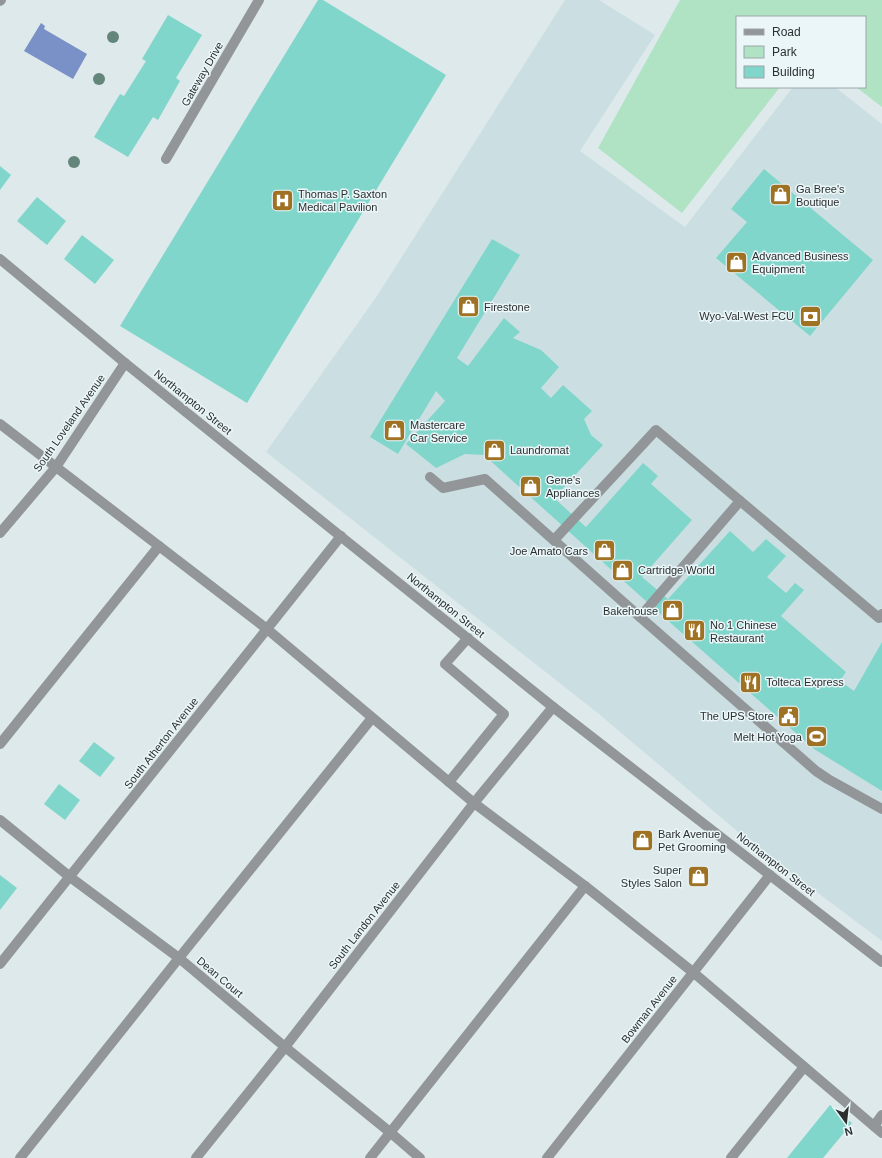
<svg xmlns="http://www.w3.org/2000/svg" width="882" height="1158" viewBox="0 0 882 1158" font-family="Arial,sans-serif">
	<rect width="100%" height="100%" fill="#dee9eb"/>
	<polygon fill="#cbdfe3" points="565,0 599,0 655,35 580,151 685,227 793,87 835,87 882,124 882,941 750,842 599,714 266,452 377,296"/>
	<polygon fill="#afe3c3" points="680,0 882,0 882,107 856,87 865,87 865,17 737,17 737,87 780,87 682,213 598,148"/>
	<polygon fill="#7a91c7" points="41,23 45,26 44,29 87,54 73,79 24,51"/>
	<g fill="#80d6ca">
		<polygon points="318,0 323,0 446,75 247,403 120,326"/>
		<polygon points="168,15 202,35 176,78 180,81 158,120 153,117 128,157 94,137 120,94 124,96 146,61 142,59"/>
		<polygon points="0,166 11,175 0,190"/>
		<polygon points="764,169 873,260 810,336 716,258 747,222 731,209"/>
		<polygon points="37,197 66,221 47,245 17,221"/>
		<polygon points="82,235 114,260 95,284 64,259"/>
		<polygon points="492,239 520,255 457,358 468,366 504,318 520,332 513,338 541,350 559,367 541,388 551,398 563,385 592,411 584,419 591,435 603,445 554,498 586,527 643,463 658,476 651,484 692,520 642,577 668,599 730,531 753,552 766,539 786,556 767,577 786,593 795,583 804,590 781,616 846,672 840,681 854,691 882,642 882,791 814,749 657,611 484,455 465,454 436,468 406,444 445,401 436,391 398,454 370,437"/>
		<polygon points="94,742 115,758 100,777 79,761"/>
		<polygon points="59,784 80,800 65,820 44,804"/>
		<polygon points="0,875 17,888 0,910"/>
		<polygon points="830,1105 852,1123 823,1158 787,1158"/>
	</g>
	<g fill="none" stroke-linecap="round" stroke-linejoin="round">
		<g stroke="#929698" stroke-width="10">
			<polyline points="0,424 267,629 474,803 585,886 694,973 882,1133"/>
			<polyline points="430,477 443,488 485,479 640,617 816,771 828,779 882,809"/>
			<polyline points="554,540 656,430 879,618 882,614"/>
			<polyline points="640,617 740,501"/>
			<polyline points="0,744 159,546"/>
			<polyline points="449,782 504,714 445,664 468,638"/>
			<polyline points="874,1126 882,1115"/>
			<polyline points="20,1158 179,958 372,718"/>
			<polyline points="370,1158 585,886"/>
			<polyline points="731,1158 804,1067"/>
		</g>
		<g stroke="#929698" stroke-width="10">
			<polyline points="0,1 1,0"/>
			<polyline points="166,159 259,0"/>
			<polyline points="0,259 125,363 553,707 882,962"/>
			<polyline points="0,533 56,467 125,363"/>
			<polyline points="0,820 70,877 179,958 285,1047 391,1133 420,1158"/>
			<polyline points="0,964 341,536"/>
			<polyline points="196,1158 285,1047 474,803 553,707"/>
			<polyline points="547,1158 770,875"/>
		</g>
	</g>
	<g fill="#648579">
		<circle cx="113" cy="37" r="6"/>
		<circle cx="99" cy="79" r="6"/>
		<circle cx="74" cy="162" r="6"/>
	</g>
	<defs>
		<symbol id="shop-square" viewBox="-11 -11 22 22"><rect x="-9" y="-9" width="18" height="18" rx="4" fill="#9f7122" stroke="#ebf6f9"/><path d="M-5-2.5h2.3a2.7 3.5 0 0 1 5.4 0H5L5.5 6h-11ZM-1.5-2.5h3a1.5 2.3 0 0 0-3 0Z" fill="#fff"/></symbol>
		<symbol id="hospital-square" viewBox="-11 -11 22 22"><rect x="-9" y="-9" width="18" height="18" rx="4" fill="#9f7122" stroke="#ebf6f9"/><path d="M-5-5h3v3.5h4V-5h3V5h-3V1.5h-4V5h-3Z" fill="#fff"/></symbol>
		<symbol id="bank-square" viewBox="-11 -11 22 22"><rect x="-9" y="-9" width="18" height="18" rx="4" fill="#9f7122" stroke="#ebf6f9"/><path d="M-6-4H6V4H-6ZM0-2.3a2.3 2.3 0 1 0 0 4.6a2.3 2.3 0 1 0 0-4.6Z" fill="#fff"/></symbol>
		<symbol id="restaurant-square" viewBox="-11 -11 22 22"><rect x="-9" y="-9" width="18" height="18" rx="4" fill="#9f7122" stroke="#ebf6f9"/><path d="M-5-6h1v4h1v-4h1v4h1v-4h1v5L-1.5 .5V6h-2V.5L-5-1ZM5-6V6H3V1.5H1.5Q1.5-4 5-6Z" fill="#fff"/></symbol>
		<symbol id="civic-square" viewBox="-11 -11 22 22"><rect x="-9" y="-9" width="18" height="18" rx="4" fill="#9f7122" stroke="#ebf6f9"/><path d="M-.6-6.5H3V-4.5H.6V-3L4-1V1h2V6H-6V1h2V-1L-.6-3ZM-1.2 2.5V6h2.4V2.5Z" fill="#fff"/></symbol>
		<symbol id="stadium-square" viewBox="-11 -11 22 22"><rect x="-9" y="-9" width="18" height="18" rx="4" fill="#9f7122" stroke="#ebf6f9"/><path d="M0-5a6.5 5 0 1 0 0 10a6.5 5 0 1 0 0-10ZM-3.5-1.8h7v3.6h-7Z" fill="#fff"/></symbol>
	</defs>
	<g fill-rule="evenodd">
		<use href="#shop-square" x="768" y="182" width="25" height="25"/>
		<use href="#hospital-square" x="270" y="188" width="25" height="25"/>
		<use href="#shop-square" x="724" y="250" width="25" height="25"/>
		<use href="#shop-square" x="456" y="294" width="25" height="25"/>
		<use href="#bank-square" x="798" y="304" width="25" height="25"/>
		<use href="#shop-square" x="382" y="418" width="25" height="25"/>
		<use href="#shop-square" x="482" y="438" width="25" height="25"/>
		<use href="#shop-square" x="518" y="474" width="25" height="25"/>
		<use href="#shop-square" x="592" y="538" width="25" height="25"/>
		<use href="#shop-square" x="610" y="558" width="25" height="25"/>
		<use href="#shop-square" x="660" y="598" width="25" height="25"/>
		<use href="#restaurant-square" x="682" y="618" width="25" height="25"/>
		<use href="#restaurant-square" x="738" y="670" width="25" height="25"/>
		<use href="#civic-square" x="776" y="704" width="25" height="25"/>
		<use href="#stadium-square" x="804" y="724" width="25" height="25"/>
		<use href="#shop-square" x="630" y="828" width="25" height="25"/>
		<use href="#shop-square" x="686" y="864" width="25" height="25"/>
	</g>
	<g text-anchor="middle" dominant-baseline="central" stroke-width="3" stroke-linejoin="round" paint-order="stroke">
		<g font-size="11" fill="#2b2f30" stroke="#ebf6f9">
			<text transform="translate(202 74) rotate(-60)">Gateway Drive</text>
			<text transform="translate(193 402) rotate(39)">Northampton Street</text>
			<text transform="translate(69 423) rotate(-55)">South Loveland Avenue</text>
			<text transform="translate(446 605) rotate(39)">Northampton Street</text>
			<text transform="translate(161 743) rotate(-52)">South Atherton Avenue</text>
			<text transform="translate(776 864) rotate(38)">Northampton Street</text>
			<text transform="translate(364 925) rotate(-52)">South Landon Avenue</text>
			<text transform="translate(220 977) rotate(40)">Dean Court</text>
			<text transform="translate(649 1009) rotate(-52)">Bowman Avenue</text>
		</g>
		<g font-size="11" fill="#2b2f30" stroke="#ebf6f9" text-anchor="start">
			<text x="796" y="189">Ga Bree's<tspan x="796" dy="13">Boutique</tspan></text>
			<text x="298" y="194">Thomas P. Saxton<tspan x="298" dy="13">Medical Pavilion</tspan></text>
			<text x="752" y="256">Advanced Business<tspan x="752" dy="13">Equipment</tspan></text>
			<text x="484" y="307">Firestone</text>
			<text x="794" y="316" text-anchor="end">Wyo-Val-West FCU</text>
			<text x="410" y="425">Mastercare<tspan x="410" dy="13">Car Service</tspan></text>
			<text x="510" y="450">Laundromat</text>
			<text x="546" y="480">Gene's<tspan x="546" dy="13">Appliances</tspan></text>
			<text x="588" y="551" text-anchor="end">Joe Amato Cars</text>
			<text x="638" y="570">Cartridge World</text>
			<text x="658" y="611" text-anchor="end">Bakehouse</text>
			<text x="710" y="625">No 1 Chinese<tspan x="710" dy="13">Restaurant</tspan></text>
			<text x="766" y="682">Tolteca Express</text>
			<text x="774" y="716" text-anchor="end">The UPS Store</text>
			<text x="802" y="737" text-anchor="end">Melt Hot Yoga</text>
			<text x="658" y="834">Bark Avenue<tspan x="658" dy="13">Pet Grooming</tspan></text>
			<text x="682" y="870" text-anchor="end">Super<tspan x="682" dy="13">Styles Salon</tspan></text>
		</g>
	</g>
	<rect x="736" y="16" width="130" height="72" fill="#ebf6f9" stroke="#9ea6a9"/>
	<rect x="744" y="29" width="20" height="6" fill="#929698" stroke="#9ea6a9"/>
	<text x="772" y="36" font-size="12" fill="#2b2f30">Road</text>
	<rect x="744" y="46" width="20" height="12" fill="#afe3c3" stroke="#9ea6a9"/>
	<text x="772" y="56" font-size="12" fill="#2b2f30">Park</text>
	<rect x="744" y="66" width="20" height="12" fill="#80d6ca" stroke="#9ea6a9"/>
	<text x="772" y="76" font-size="12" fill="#2b2f30">Building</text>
	<g transform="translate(846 1122) rotate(165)" stroke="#ebf6f9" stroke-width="3" paint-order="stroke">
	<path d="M0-3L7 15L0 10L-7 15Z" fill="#2b2f30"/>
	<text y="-6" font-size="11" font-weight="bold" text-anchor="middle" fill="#2b2f30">N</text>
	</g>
</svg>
